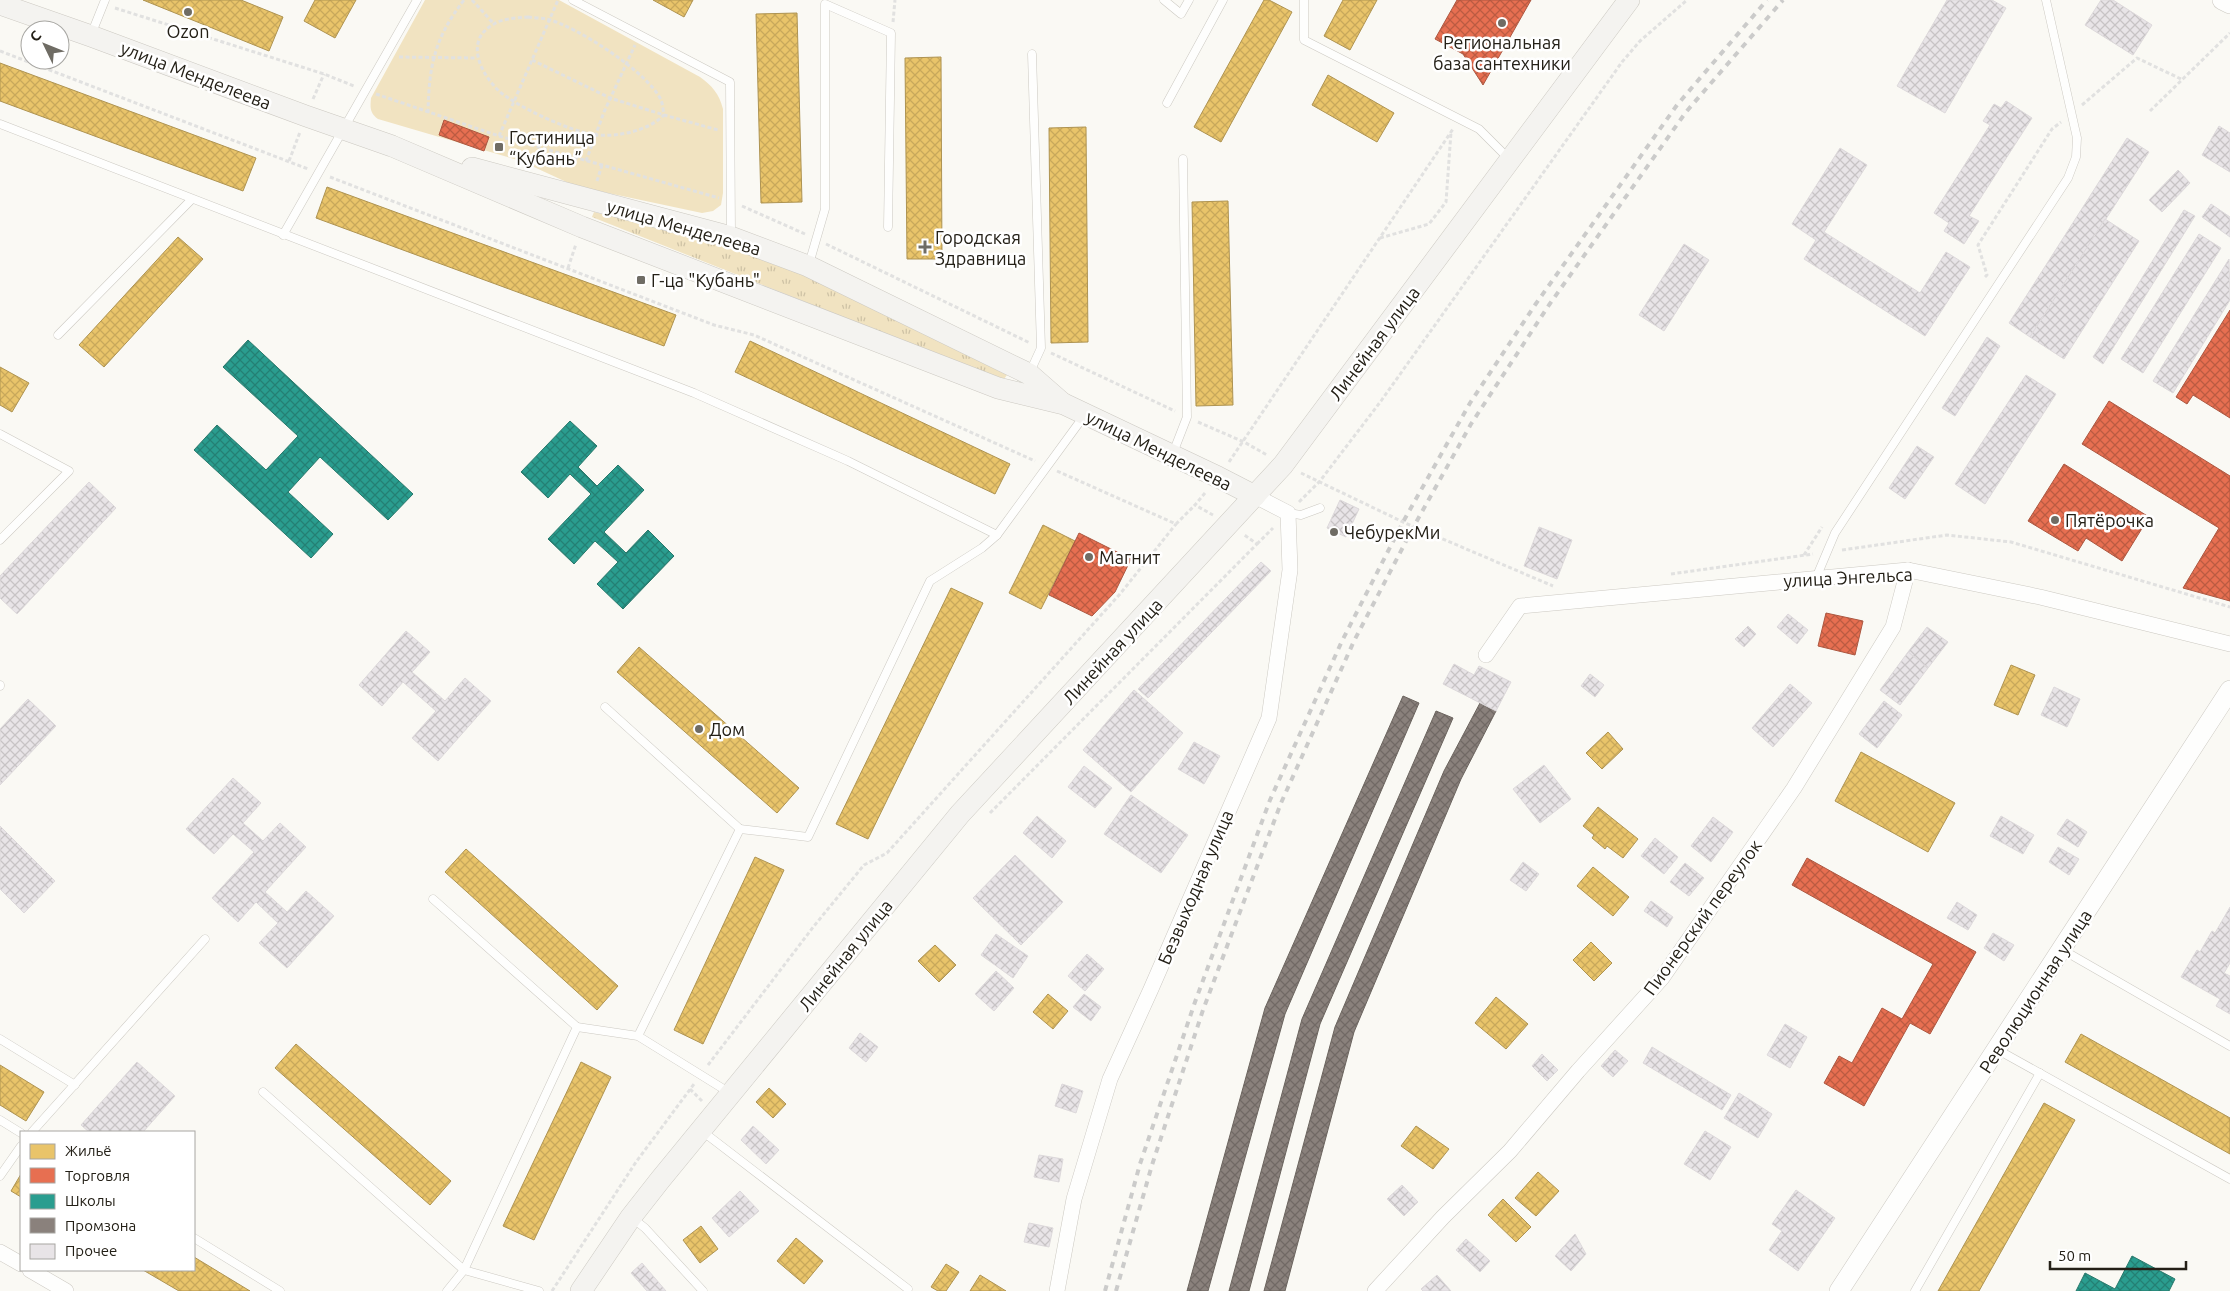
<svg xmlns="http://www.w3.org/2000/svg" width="2230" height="1291" viewBox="0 0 2230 1291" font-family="Ubuntu,sans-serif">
	<defs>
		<pattern id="grass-tufts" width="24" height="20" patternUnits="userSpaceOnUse" patternTransform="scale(1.25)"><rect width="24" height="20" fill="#f1e3c1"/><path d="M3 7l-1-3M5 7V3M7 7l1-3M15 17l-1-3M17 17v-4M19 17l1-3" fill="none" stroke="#cec2a5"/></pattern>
		<pattern id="homes-cross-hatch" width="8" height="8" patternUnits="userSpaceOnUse" patternTransform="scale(1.25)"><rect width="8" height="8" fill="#e9c46a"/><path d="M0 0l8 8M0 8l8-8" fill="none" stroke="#c8a85b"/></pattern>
		<pattern id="shops-cross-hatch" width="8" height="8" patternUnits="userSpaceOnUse" patternTransform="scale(1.25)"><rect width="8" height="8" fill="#e76f51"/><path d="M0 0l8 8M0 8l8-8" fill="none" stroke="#bb5b42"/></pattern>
		<pattern id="schools-cross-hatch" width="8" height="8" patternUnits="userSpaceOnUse" patternTransform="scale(1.25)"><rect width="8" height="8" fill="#2a9d8f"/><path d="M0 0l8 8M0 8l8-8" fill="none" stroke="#248074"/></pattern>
		<pattern id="industry-cross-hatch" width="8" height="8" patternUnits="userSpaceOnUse" patternTransform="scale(1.25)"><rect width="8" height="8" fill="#8a817c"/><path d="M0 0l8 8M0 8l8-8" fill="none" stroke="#716965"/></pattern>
		<pattern id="building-cross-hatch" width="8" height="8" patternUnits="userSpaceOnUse" patternTransform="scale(1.25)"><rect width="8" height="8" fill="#e8e4e7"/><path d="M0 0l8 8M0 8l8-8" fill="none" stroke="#c7c3c5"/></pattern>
	</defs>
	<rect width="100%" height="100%" fill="#faf9f4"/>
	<polygon fill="url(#grass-tufts)" points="594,212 718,242 772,260 1005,372 1007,375 1004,379 999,379 592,217"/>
	<path fill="#f1e3c1" d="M425,0H559L700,77C712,86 719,93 723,109V193L721,205L713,211L702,213L575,186L521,161L378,119C370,113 370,108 371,98Z"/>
	<g fill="url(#homes-cross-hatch)" stroke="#ae9351">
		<polygon points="143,0 241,0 283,17 269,51"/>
		<polygon points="315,0 356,0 335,38 304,21"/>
		<polygon points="653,0 693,0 684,17"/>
		<polygon points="1264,0 1269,0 1292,12 1221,142 1194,127"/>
		<polygon points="1343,0 1377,0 1350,50 1324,36"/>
		<polygon points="797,13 802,202 761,203 756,14"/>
		<polygon points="941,57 942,259 907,259 905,58"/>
		<polygon points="0,63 256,158 243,191 0,101"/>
		<polygon points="1328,75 1394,113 1377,142 1312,105"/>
		<polygon points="1086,127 1088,342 1051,343 1049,128"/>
		<polygon points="327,187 676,315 664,346 316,218"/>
		<polygon points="1228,201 1233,405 1196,406 1192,202"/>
		<polygon points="178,237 203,259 104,367 79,345"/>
		<polygon points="750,341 1010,464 995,494 735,372"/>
		<polygon points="0,367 29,383 12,412 0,405"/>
		<polygon points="1043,525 1075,541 1041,609 1009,593"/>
		<polygon points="951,588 983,603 868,839 836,824"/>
		<polygon points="639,647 799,788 777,813 617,672"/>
		<polygon points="2011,665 2035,675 2018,715 1994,705"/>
		<polygon points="1608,732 1623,749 1602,769 1586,753"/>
		<polygon points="1861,752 1955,803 1928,852 1835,801"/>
		<polygon points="1598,807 1638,839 1623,858 1607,846 1605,849 1592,838 1594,835 1583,826"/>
		<polygon points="466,849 618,986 597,1010 445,872"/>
		<polygon points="755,857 784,870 703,1044 674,1030"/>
		<polygon points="1593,867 1629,897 1613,916 1577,886"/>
		<polygon points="1591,942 1612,963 1594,981 1573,960"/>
		<polygon points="935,945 956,965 939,982 918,961"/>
		<polygon points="1048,994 1068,1011 1053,1029 1033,1012"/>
		<polygon points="1496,997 1528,1024 1506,1049 1475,1023"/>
		<polygon points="2081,1034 2230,1118 2230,1154 2065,1062"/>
		<polygon points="296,1044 451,1181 430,1205 275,1068"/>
		<polygon points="581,1062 611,1077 534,1240 503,1226"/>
		<polygon points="0,1065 44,1092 26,1121 0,1105"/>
		<polygon points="769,1088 786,1104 773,1118 756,1102"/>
		<polygon points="2044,1103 2075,1120 1979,1291 1938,1291"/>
		<polygon points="1416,1126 1449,1149 1433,1169 1401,1146"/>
		<polygon points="1538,1172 1559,1191 1536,1216 1515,1198"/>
		<polygon points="21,1174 21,1197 11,1191"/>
		<polygon points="1503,1199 1531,1227 1516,1242 1488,1215"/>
		<polygon points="701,1226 718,1249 700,1263 683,1240"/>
		<polygon points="796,1238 823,1261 804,1284 777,1261"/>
		<polygon points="194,1257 250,1291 179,1291 143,1270 194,1270"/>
		<polygon points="946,1264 959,1272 946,1291 938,1291 931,1287"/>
		<polygon points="980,1275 1006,1291 970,1291"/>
	</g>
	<g fill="url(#shops-cross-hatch)" stroke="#ac5740">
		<polygon points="1457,0 1531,0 1483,85 1463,54 1435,39"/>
		<polygon points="444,120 489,137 484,151 439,135"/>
		<polygon points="2230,310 2230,418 2193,395 2187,404 2176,397"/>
		<polygon points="2109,401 2230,476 2230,601 2183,588 2219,528 2082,444"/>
		<polygon points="2064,464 2149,517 2122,561 2086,538 2078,551 2028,521"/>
		<polygon points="1079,533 1131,559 1115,592 1092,616 1049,595"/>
		<polygon points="1826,613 1863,621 1855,655 1818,646"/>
		<polygon points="1807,858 1976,952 1930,1034 1910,1023 1864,1106 1824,1083 1839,1056 1852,1063 1882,1008 1902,1019 1933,964 1792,885"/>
	</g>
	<g fill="url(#schools-cross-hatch)" stroke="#28786b">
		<polygon points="248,340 413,494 388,520 320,457 288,492 333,534 311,558 194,450 217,425 266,470 298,436 223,367"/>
		<polygon points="570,421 597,446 578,467 597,486 618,465 644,490 604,532 626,553 648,530 674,556 623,609 597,584 618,562 595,541 574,564 548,539 591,494 570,474 548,498 521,472"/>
		<polygon points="2132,1256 2175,1279 2169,1291 2076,1291 2085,1273 2115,1289"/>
	</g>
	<g fill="url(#industry-cross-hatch)" stroke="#6b645e">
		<polygon points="1403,696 1419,703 1285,1014 1208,1291 1187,1291 1265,1008"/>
		<polygon points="1480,703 1496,711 1461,779 1354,1032 1285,1291 1264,1291 1335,1027 1444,771"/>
		<polygon points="1436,711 1453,718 1320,1024 1249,1291 1229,1291 1302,1019"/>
	</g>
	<g fill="url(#building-cross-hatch)" stroke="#ddd9db">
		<polygon points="1947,0 1992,0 2006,8 1945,113 1897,86"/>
		<polygon points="2101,0 2113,0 2152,25 2133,55 2085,25"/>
		<polygon points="2006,101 2032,118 1969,216 1979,221 1964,244 1944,231 1949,223 1934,213 1990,125 1983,121 1994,104 2001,108"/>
		<polygon points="2219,126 2230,133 2230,172 2202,155"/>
		<polygon points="2127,138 2149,152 2030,337 2009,323"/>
		<polygon points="1840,148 1867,165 1824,232 1920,293 1946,252 1970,267 1925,336 1804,259 1816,240 1792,224"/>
		<polygon points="2178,170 2190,183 2162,212 2149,200"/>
		<polygon points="2211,204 2230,217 2230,237 2202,217"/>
		<polygon points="2184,210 2195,216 2103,364 2093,357"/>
		<polygon points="2105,219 2139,241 2064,359 2030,337"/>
		<polygon points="2199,234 2221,248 2143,373 2121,359"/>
		<polygon points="1684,244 1709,260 1664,331 1639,315"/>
		<polygon points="2229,259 2230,300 2173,393 2153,381"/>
		<polygon points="1987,337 2000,346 1955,416 1942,408"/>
		<polygon points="2026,375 2056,394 1985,504 1955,484"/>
		<polygon points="1917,446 1934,457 1905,499 1889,488"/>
		<polygon points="89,482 116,508 17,614 0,598 0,576"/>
		<polygon points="1340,500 1359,509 1346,537 1327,528"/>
		<polygon points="1539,527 1572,540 1557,579 1524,566"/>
		<polygon points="1261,562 1271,571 1148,698 1138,689"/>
		<polygon points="1788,614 1808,630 1797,644 1777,627"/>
		<polygon points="1748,626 1756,634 1744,647 1735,639"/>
		<polygon points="1927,627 1948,642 1928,668 1908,652"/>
		<polygon points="406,631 430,652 412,672 445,701 465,678 491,701 438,761 412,738 436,711 403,682 382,706 359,685"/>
		<polygon points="1908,652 1928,668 1900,705 1880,690"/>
		<polygon points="1454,664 1474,675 1479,666 1511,682 1496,711 1443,684"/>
		<polygon points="1590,674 1604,685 1595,697 1581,686"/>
		<polygon points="1790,684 1812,703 1773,747 1752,728"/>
		<polygon points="2054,687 2080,699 2067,727 2041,715"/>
		<polygon points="1134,690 1183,733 1131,792 1083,750"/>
		<polygon points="28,699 56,726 0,785 0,729"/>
		<polygon points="1884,701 1902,715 1877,748 1859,734"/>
		<polygon points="1194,742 1220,756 1204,784 1178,769"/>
		<polygon points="1544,765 1571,799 1540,823 1513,789"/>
		<polygon points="1084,766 1112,788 1095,808 1068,787"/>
		<polygon points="233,778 261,803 243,823 263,841 280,823 306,847 265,892 287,912 306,891 334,916 287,968 259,943 278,923 256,902 238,922 212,898 254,852 233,834 214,854 186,829"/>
		<polygon points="1131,795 1188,835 1161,873 1104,834"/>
		<polygon points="1037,816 1066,841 1052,858 1023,833"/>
		<polygon points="2001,816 2034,835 2023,854 1990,836"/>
		<polygon points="1713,817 1733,832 1711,862 1691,846"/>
		<polygon points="2067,819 2087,832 2078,847 2057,834"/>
		<polygon points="0,826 55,881 24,913 0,889"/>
		<polygon points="1655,838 1678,857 1664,874 1641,856"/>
		<polygon points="2058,847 2079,859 2069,875 2049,862"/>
		<polygon points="1015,855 1063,902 1021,945 973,898"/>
		<polygon points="1523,862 1539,874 1526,891 1510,880"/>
		<polygon points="1685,863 1704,878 1689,896 1670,882"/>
		<polygon points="1651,901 1673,917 1667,927 1644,911"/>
		<polygon points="1957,902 1977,915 1968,930 1947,918"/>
		<polygon points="2230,907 2230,963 2224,973 2230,976 2230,1014 2216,1006 2220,999 2181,977 2197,950 2200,952 2212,931 2215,933"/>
		<polygon points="1993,933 2014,945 2004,961 1984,948"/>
		<polygon points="996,934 1028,956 1013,978 981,955"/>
		<polygon points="1087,954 1104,969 1085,991 1068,976"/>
		<polygon points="996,971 1014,988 994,1011 975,994"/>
		<polygon points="1084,994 1101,1007 1091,1021 1073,1007"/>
		<polygon points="1785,1024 1807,1037 1790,1068 1767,1055"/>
		<polygon points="860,1033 878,1047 866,1062 849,1048"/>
		<polygon points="1652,1047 1731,1095 1722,1110 1643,1063"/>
		<polygon points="1615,1050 1628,1061 1613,1077 1601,1066"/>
		<polygon points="1542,1054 1558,1070 1547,1081 1532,1066"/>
		<polygon points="137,1062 175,1096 143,1132 89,1132 81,1125"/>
		<polygon points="1062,1084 1083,1091 1076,1113 1055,1106"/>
		<polygon points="1739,1093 1772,1114 1758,1138 1724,1118"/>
		<polygon points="753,1126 779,1150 766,1164 741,1140"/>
		<polygon points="1705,1131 1731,1147 1710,1180 1684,1164"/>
		<polygon points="1039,1155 1063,1159 1059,1182 1034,1177"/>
		<polygon points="1402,1185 1418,1202 1404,1216 1387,1199"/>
		<polygon points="1796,1190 1835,1218 1798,1271 1769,1250 1782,1231 1772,1224"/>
		<polygon points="740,1191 759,1211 729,1237 712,1218"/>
		<polygon points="1029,1223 1053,1228 1049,1247 1024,1242"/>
		<polygon points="1575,1234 1586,1254 1571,1271 1555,1256"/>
		<polygon points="1466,1239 1490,1261 1480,1272 1456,1250"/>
		<polygon points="642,1263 666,1291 647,1291 631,1273"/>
		<polygon points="1437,1275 1451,1291 1423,1291 1421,1289"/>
	</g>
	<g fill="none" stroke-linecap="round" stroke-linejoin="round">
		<defs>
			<g id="service">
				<polyline points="573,0 730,82 731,235"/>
				<polyline points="1164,0 1181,14 1189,0"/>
				<polyline points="1304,0 1304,40 1479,129 1508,158"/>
				<polyline points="91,35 105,0"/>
				<polyline points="1167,103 1223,0"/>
				<polyline points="0,124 694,393 848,461 997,535"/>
				<polyline points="283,235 417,0"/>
				<polyline points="809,264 825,209 825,4 891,33 888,227"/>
				<polyline points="58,335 191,200"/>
				<polyline points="1030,372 1041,348 1032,54"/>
				<polyline points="0,434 69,471 0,540"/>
				<polyline points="1173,453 1187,417 1183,159"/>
				<polyline points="1288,513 1301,515 1320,508"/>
				<polyline points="1816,578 1835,533 2068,178 2076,157 2077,138 2046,0"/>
				<polyline points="0,685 0,686"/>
				<polyline points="605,707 740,829 638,1036"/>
				<polyline points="740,829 808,837 930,581 982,548 997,535 1084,416"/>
				<polyline points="2061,949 2230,1046"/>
				<polyline points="577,1027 638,1036 730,1093"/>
				<polyline points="0,1039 75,1085"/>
				<polyline points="1998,1050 2230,1179"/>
				<polyline points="263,1092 464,1270 577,1027 433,899"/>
				<polyline points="0,1120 21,1133"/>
				<polyline points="702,1131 908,1289"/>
				<polyline points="32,1132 205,939"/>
				<polyline points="0,1176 21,1146"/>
				<polyline points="631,1217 645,1228 703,1291"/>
				<polyline points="194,1238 280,1291"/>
				<polyline points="447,1291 464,1270 539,1291"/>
				<polyline points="1915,1291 2040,1073"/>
			</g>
			<g id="minor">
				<polyline points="1486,655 1520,606 1908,570 2040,597 2230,644"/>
				<polyline points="0,1252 21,1264"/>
				<polyline points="30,1270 66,1291"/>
				<polyline points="1057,1291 1074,1199 1110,1079 1151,989 1269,718 1290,570 1288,513 1255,496"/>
				<polyline points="1375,1291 1443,1217 1510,1151 1578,1071 1662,978 1794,788 1893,627 1908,570"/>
			</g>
			<g id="tertiary">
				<polyline points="2222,0 2230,4"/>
				<polyline points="1839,1291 2230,690"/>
			</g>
			<g id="secondary">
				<polyline points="0,4 91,36 306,116 392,146 582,227 998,388 1064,404 1218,477 1255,496"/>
				<polyline points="472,168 731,237 808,266 1029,374 1061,402"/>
				<polyline points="581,1291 631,1217 660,1180 960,814 1283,465 1629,0"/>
			</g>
		</defs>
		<use href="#service" stroke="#ccc9c2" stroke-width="9"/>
		<use href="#minor" stroke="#ccc9c2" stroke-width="16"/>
		<use href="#tertiary" stroke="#ccc9c2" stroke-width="20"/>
		<use href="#secondary" stroke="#ccc9c2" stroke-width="22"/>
		<g stroke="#e1e1e0" stroke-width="3" stroke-dasharray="4 2.5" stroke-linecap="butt">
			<polyline points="472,0 494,24"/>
			<polyline points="115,8 324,74 354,86"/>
			<path d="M528,17C534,18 541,18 547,19C576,26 649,73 661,100C663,105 663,111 664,115C648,131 618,137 596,135C574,133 515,106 499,91C480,73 464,40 494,24C504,18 517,18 528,17Z"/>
			<polyline points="893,22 895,0"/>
			<polyline points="0,51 308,169"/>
			<polyline points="399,57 477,58"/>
			<polyline points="532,60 610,98 664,115 718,130"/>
			<polyline points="376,94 499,136 719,198"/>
			<polyline points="313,99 324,74"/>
			<polyline points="2082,105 2137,58 2181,79"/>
			<polyline points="2150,111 2230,33"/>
			<path d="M428,113C429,66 434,39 464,0"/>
			<polyline points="499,136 558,0"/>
			<polyline points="289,161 300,132"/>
			<polyline points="586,161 604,112 635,45"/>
			<polyline points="330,177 714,325 754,335 1035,461"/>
			<polyline points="597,181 602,165"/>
			<polyline points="742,206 805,234"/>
			<polyline points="1380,238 1429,224 1446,202 1451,132"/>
			<polyline points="826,244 1030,343"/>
			<polyline points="568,268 576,244"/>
			<polyline points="1985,277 1987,275 1978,245 2052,129 2061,122"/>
			<polyline points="1051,353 1175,411"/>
			<polyline points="1198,422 1244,442 1267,455"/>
			<polyline points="1229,462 1453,129"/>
			<polyline points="1057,471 1176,524 1195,505"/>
			<polyline points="1301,473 1403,522 1553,586"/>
			<polyline points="1205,493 1195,505 1213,515"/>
			<polyline points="1299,502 1320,481 1381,401 1622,62 1640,41 1687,0"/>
			<polyline points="1257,544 1273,528"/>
			<polyline points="1842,550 1947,535 2011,542 2230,607"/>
			<polyline points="1804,555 1822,527"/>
			<polyline points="1671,574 1813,554"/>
			<polyline points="990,813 1257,544 1243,534"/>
			<polyline points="708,1065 814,926 864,865 887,853 1120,594 1176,524"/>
			<polyline points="690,1089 702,1101"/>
			<polyline points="552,1291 636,1162 694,1084"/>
		</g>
		<use href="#service" stroke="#fefefd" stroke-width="8"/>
		<use href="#minor" stroke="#fefefd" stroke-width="15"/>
		<use href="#tertiary" stroke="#fefefd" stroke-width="19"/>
		<use href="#secondary" stroke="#f4f3f0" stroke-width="21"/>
		<g stroke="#cbcbca" stroke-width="4" stroke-dasharray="6 6" stroke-linecap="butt">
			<polyline points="1105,1291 1140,1164 1195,1002 1270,800 1342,641 1403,522 1470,403 1535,305 1677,105 1767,0"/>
			<polyline points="1116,1291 1152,1165 1203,1010 1281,803 1354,641 1414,526 1471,424 1549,305 1686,112 1783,0"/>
		</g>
	</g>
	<g fill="#6f6c64" stroke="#fff" stroke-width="2">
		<circle cx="188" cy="12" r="5"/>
		<circle cx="1502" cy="23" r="5"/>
		<rect x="494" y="142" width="10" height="10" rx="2.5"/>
		<path d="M922.5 239.5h5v5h5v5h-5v5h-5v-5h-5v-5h5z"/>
		<rect x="636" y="275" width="10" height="10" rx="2.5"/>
		<circle cx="2055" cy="520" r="5"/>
		<circle cx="1334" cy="532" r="5"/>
		<circle cx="1089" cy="557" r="5"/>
		<circle cx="699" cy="729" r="5"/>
	</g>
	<g text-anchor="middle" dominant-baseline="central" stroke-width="5" stroke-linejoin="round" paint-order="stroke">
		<g font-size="18" fill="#242017" stroke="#fff" text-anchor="start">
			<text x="188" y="31" text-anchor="middle">Ozon</text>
			<text x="1502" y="42" text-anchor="middle">Региональная<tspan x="1502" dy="21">база сантехники</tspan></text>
			<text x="509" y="137">Гостиница<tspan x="509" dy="21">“Кубань”</tspan></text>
			<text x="935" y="237">Городская<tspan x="935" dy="21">Здравница</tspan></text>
			<text x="651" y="280">Г-ца "Кубань"</text>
			<text x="2065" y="520">Пятёрочка</text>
			<text x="1344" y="532">ЧебурекМи</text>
			<text x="1099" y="557">Магнит</text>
			<text x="709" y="729">Дом</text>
		</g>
		<g font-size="18" fill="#242017" stroke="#fff">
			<text transform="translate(196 75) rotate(21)">улица Менделеева</text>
			<text transform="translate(684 227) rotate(16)">улица Менделеева</text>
			<text transform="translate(1374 343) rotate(-53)">Линейная улица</text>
			<text transform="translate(1159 450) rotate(26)">улица Менделеева</text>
			<text transform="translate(1848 577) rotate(-3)">улица Энгельса</text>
			<text transform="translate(1112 651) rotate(-47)">Линейная улица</text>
			<text transform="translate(1195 887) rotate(-67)">Безвыходная улица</text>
			<text transform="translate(1702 917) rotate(-54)">Пионерский переулок</text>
			<text transform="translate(845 955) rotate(-51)">Линейная улица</text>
			<text transform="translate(2035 991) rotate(-57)">Революционная улица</text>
		</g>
	</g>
	<rect x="20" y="1131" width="175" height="140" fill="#ffffff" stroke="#a7a6a2"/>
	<rect x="30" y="1144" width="25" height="15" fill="#e9c46a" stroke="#a7a6a2"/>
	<text x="65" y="1156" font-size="15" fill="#242017">Жильё</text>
	<rect x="30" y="1168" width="25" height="15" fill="#e76f51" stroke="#a7a6a2"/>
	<text x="65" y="1181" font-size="15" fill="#242017">Торговля</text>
	<rect x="30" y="1194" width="25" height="15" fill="#2a9d8f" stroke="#a7a6a2"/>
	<text x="65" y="1206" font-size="15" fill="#242017">Школы</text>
	<rect x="30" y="1218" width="25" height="15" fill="#8a817c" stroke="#a7a6a2"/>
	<text x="65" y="1231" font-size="15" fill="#242017">Промзона</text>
	<rect x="30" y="1244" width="25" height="15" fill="#e8e4e7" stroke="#a7a6a2"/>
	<text x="65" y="1256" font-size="15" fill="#242017">Прочее</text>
	<g transform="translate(45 45) rotate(313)"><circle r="24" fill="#ffffff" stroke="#a7a6a2"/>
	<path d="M0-4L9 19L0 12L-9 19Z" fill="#6f6c64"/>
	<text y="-8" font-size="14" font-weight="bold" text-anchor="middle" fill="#242017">С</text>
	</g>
	<path d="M2050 1261v8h136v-8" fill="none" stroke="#242017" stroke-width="2.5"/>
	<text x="2058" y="1261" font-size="15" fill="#242017" stroke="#ffffff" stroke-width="4" paint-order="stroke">50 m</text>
</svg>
